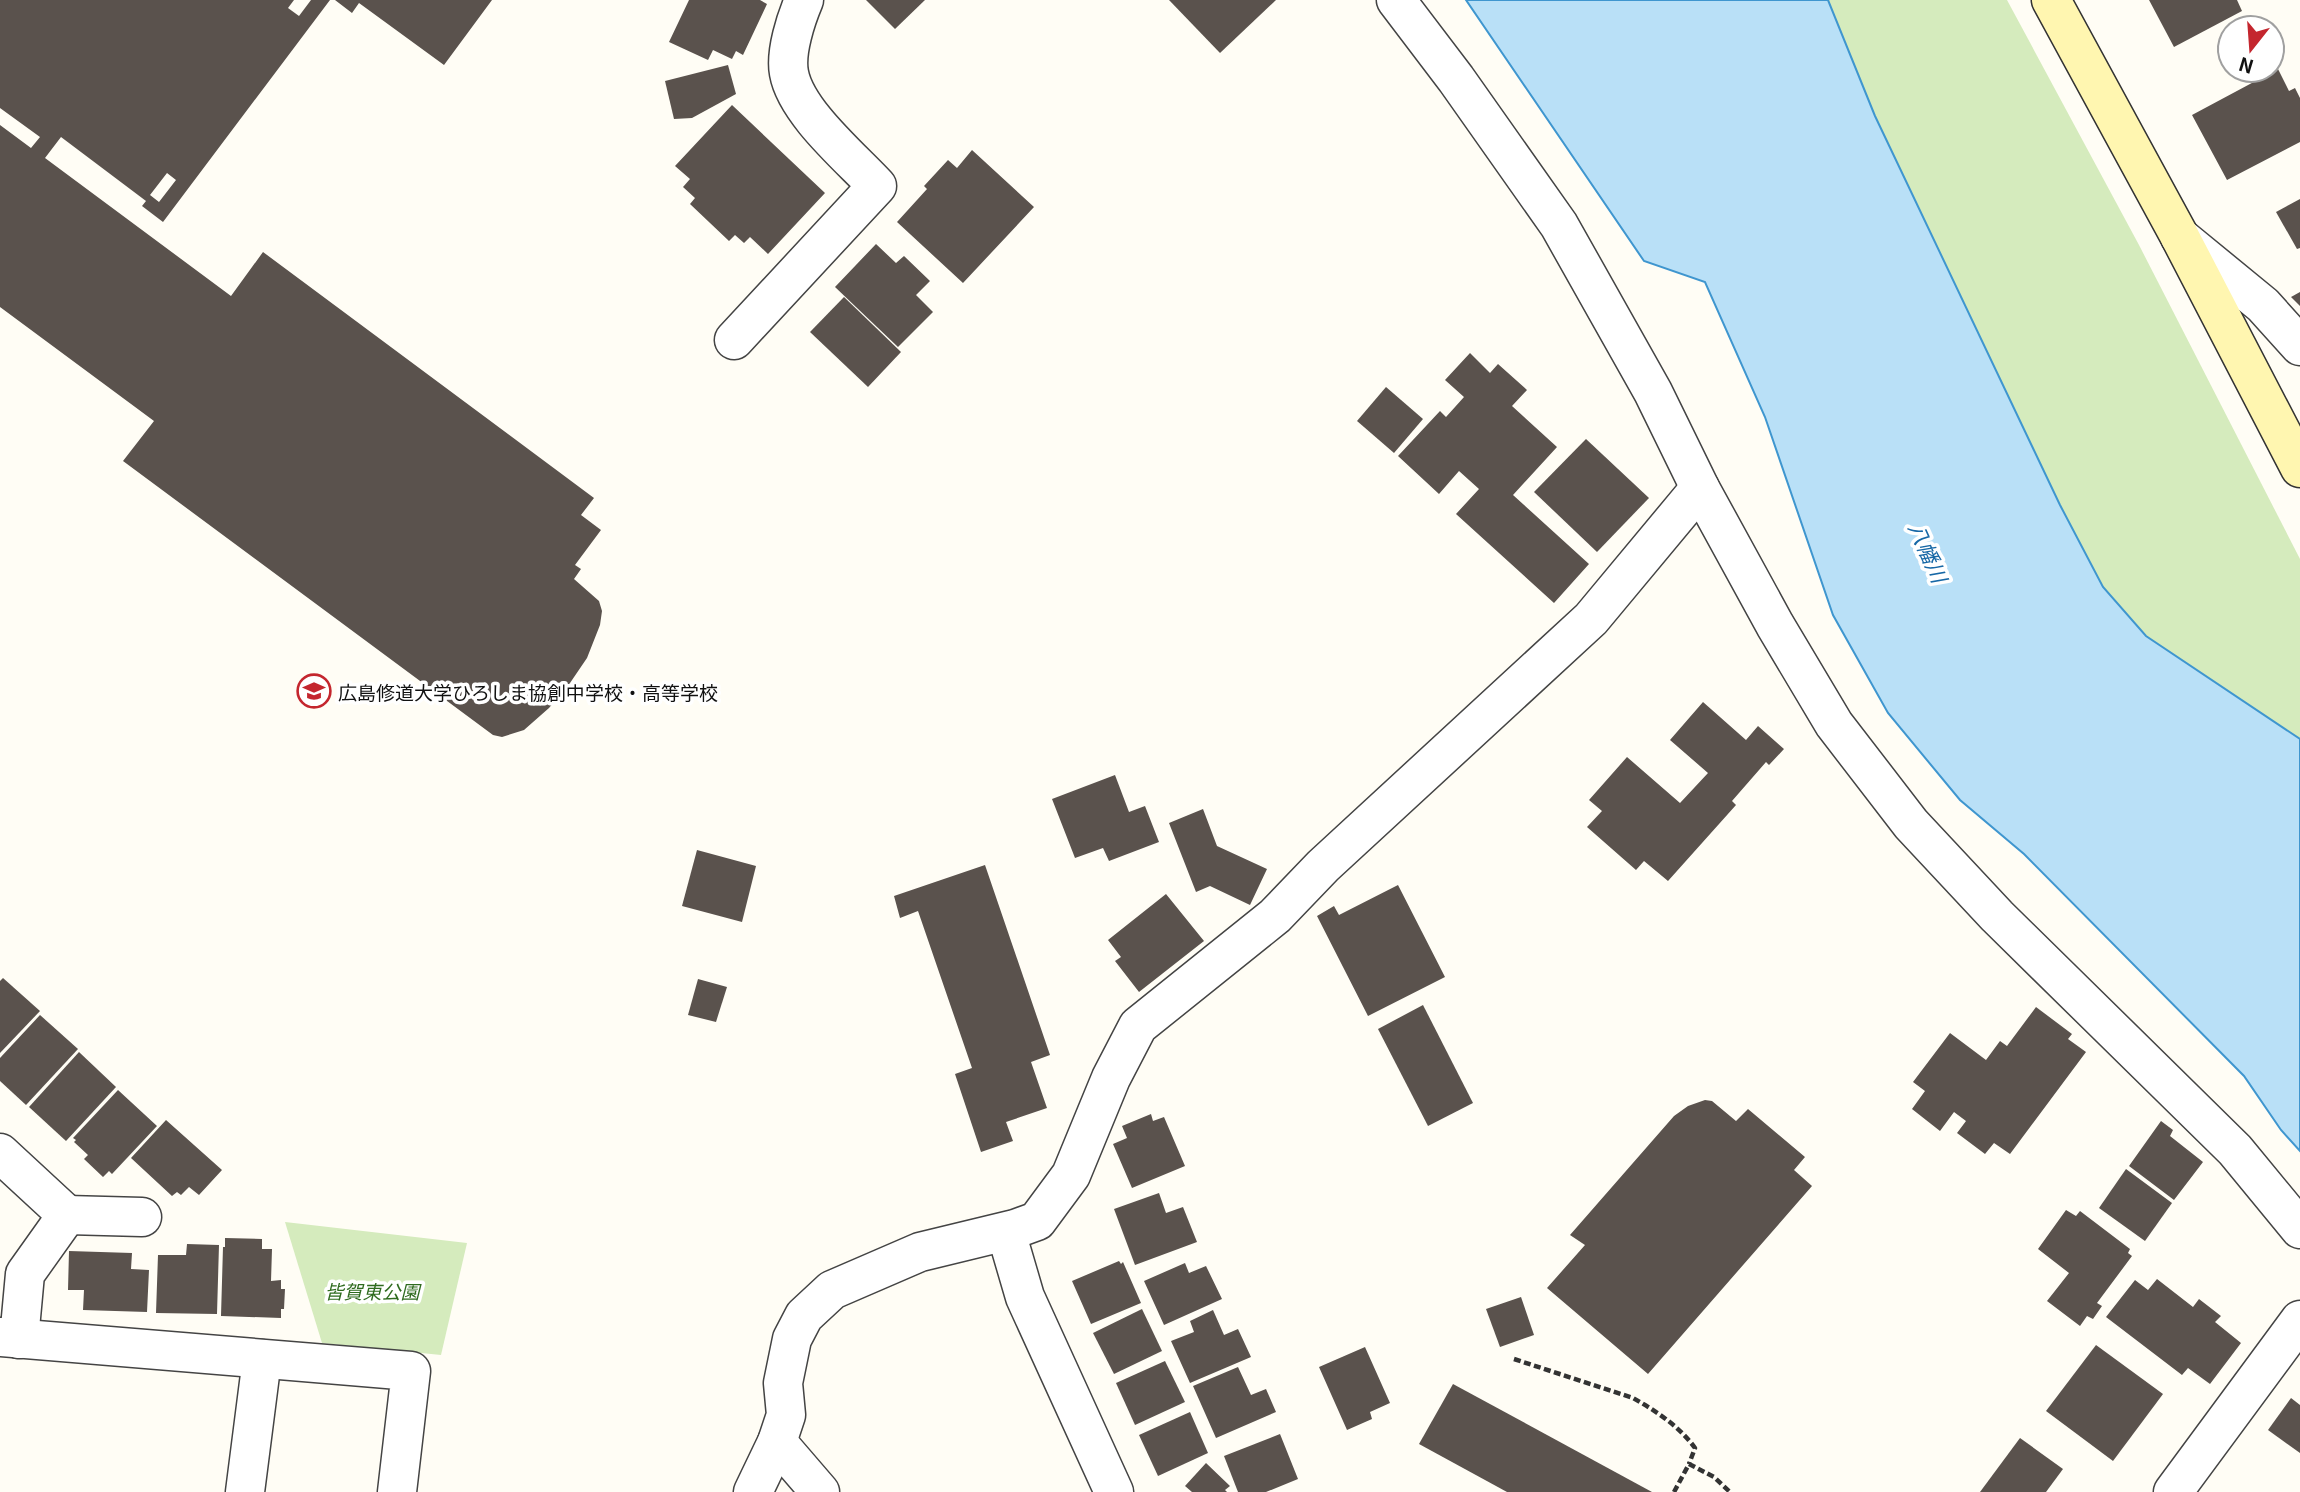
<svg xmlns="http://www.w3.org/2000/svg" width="2300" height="1492" viewBox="0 0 2300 1492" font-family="Georgia,'Noto Sans JP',serif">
	<rect width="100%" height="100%" fill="#fffdf5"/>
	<g fill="#d5ebbd">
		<polygon points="1828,0 2007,0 2139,245 2300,559 2300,739 2146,636 2103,587 2060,505 1875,116"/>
		<polygon points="285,1222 467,1243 441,1355 322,1343"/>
	</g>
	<polygon fill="#b9e0f7" stroke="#3f96cf" stroke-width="2" points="1466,0 1828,0 1875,116 2060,505 2103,587 2146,636 2300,739 2300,1151 2281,1130 2244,1076 2024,854 1960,800 1888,713 1833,615 1765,417 1705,282 1644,261"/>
	<g fill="#5a524d" fill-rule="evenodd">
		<path d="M0,0H294L288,8L299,16L311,0H330L163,222L142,206L146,201L61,137L45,158L231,296L263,252L594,498L581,515L601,530L575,565L581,569L574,579L599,601L602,611L600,625L587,658L570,683L549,708L524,730L502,737L493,735L123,461L154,421L0,307V125L31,148L40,137L0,108ZM167,173L176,180L159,202L150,195Z"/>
		<polygon points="335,0 492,0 444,65 359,3 352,13"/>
		<polygon points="689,0 760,0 767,4 743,55 736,51 732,59 713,50 708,60 669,42"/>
		<polygon points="866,0 925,0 895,29"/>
		<polygon points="1169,0 1276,0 1220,53"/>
		<polygon points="2149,0 2237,0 2242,11 2174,47"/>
		<polygon points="728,65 736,94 692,118 674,119 665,81"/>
		<polygon points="2278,69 2289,91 2295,88 2300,98 2300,142 2227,180 2192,115"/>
		<polygon points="732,105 825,193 768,254 750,237 744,243 735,235 729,241 690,204 695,198 683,187 690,179 675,166"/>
		<polygon points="972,150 1034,207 963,283 897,222 927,189 924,186 948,160 957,168"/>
		<polygon points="2300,199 2300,248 2297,249 2276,212"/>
		<polygon points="876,244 896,263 904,256 930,281 916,295 933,312 898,347 835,287"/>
		<polygon points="2300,292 2300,306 2291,297"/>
		<polygon points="844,297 901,352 868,387 810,332"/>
		<polygon points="1470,353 1490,373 1498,364 1527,390 1512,406 1557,447 1513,495 1589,564 1554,603 1456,514 1479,489 1459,471 1439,494 1398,456 1440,411 1446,417 1464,397 1445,380"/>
		<polygon points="1386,387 1423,419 1394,453 1357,421"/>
		<polygon points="1586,439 1649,498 1597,552 1534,492"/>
		<polygon points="1703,702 1746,740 1758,726 1784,749 1769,765 1766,762 1732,801 1736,805 1668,881 1644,861 1636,870 1587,827 1602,811 1589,800 1627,757 1680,803 1708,773 1670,740"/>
		<polygon points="1115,775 1129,812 1145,806 1159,842 1109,861 1103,848 1075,858 1052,799"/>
		<polygon points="1203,809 1217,846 1267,869 1250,905 1210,886 1196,892 1169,823"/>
		<polygon points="697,850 756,866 742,922 682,906"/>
		<polygon points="985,865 1050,1055 1031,1062 1047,1108 1006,1122 1013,1141 981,1152 955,1074 972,1068 918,911 900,918 894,896"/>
		<polygon points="1398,885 1445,977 1368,1016 1317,916 1334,906 1339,915"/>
		<polygon points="1166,894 1204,941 1139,992 1115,961 1121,957 1108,940"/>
		<polygon points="3,978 40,1011 0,1053 0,981"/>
		<polygon points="698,979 727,987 716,1022 688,1015"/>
		<polygon points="1423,1005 1473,1103 1428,1126 1378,1029"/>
		<polygon points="2036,1007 2072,1034 2068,1039 2086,1052 2010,1154 1994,1143 1985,1154 1957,1133 1966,1121 1954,1112 1940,1131 1912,1109 1925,1091 1913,1082 1950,1033 1986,1060 2000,1041 2007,1046"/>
		<polygon points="40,1015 78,1049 26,1105 0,1081 0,1058"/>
		<polygon points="79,1052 116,1087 66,1141 29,1107"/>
		<polygon points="118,1090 157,1126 112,1174 109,1171 103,1177 84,1159 88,1155 74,1142 76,1140 73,1138"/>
		<polygon points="1705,1100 1712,1101 1736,1121 1748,1109 1805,1157 1794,1170 1812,1186 1648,1374 1547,1288 1585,1245 1570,1235 1674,1116 1688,1106"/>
		<polygon points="1151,1114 1153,1121 1164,1117 1185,1166 1132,1188 1113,1144 1127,1138 1122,1126"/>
		<polygon points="166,1120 222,1170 199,1195 189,1187 181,1195 177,1192 172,1196 131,1158"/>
		<polygon points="2161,1121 2173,1130 2170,1136 2203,1162 2174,1200 2129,1166"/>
		<polygon points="2126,1169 2172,1203 2145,1241 2099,1208"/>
		<polygon points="1159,1193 1166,1213 1183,1207 1197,1242 1135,1265 1114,1209"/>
		<polygon points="2066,1210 2076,1216 2080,1211 2130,1249 2128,1253 2132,1256 2097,1303 2102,1306 2093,1319 2087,1316 2080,1326 2047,1301 2069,1273 2038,1249"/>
		<polygon points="225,1238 262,1239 262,1249 272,1249 271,1281 281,1280 281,1289 285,1289 284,1309 281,1309 281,1318 221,1316 223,1247 225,1247"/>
		<polygon points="187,1244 219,1245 217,1314 156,1313 158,1255 186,1255"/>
		<polygon points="69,1251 132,1253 131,1269 149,1270 147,1312 83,1310 84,1290 68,1290"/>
		<polygon points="1119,1261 1121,1264 1123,1262 1141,1303 1091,1324 1072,1281"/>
		<polygon points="1185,1263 1189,1273 1206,1266 1222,1299 1164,1325 1144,1281"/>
		<polygon points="2157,1279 2193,1307 2199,1299 2221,1316 2215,1322 2241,1343 2210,1384 2188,1368 2182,1375 2106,1317 2135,1280 2148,1290"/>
		<polygon points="1521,1297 1534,1335 1500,1347 1486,1309"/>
		<polygon points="1142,1309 1162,1351 1114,1374 1093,1333"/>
		<polygon points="1213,1310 1224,1335 1238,1329 1251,1357 1190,1383 1171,1341 1194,1332 1190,1321"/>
		<polygon points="2096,1345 2163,1394 2113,1461 2046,1411"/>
		<polygon points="1365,1347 1390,1403 1370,1412 1372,1419 1347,1430 1319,1367"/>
		<polygon points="1165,1361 1185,1402 1135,1425 1116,1383"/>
		<polygon points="1238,1367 1251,1395 1266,1389 1276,1412 1216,1438 1193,1386"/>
		<polygon points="1453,1384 1652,1492 1507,1492 1419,1444"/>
		<polygon points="2291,1398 2300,1405 2300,1453 2268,1430"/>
		<polygon points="1190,1412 1208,1453 1158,1476 1139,1435"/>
		<polygon points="1280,1434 1298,1479 1266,1492 1238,1492 1224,1456"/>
		<polygon points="2020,1438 2063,1469 2046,1492 1980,1492"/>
		<polygon points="1206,1463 1230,1486 1225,1490 1227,1492 1192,1492 1185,1486"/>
	</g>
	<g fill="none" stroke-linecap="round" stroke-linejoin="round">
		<defs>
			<g id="street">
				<polyline points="1396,0 1456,79 1559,225 1653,392 1700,488 1775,625 1834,724 1911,824 1997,916 2235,1150 2300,1229"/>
				<polyline points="2180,237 2263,305 2300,346"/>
				<path d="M734,340L877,186C850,157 796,112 789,73C785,52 796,19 804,0"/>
				<polyline points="0,1153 67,1215 25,1274 19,1339"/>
				<polyline points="67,1215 142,1217"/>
				<polyline points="1006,1232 1025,1297 1114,1492"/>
				<polyline points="0,1337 411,1371 397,1492"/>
				<polyline points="777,1442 820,1492"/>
				<polyline points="245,1492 262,1359"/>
				<polyline points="753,1492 777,1442 786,1415 783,1383 792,1339 804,1316 832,1290 920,1252 1015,1229 1037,1221 1071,1175 1111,1078 1138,1026 1275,916 1323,866 1591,619 1700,488"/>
				<polyline points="2173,1492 2300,1320"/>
			</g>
			<polyline id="secondary" points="2051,0 2180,237 2300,468"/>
		</defs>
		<use href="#street" stroke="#444" stroke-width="41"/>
		<use href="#secondary" stroke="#333" stroke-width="41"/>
		<g stroke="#333" stroke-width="4.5" stroke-dasharray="7 3.5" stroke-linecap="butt">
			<path d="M1514,1359L1633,1398C1656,1411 1679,1426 1695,1448L1689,1464"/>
			<polyline points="1674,1492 1689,1464 1714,1477 1730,1492"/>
		</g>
		<use href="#street" stroke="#fff" stroke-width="38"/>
		<use href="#secondary" stroke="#fff6b0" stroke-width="38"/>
	</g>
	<defs>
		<symbol id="school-ring" viewBox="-11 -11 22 22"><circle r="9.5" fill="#fff" stroke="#c4262e" stroke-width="1.5"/><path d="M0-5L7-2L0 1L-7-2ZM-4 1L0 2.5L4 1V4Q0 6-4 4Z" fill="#c4262e"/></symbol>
	</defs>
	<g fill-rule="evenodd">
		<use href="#school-ring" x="295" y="672" width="38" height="38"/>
	</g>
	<g text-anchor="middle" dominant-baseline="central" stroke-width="7" stroke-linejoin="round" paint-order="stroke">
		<g font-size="19" fill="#111" stroke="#fff" text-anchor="start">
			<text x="338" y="691">広島修道大学ひろしま協創中学校・高等学校</text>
		</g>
		<g font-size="19" font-style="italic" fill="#2f6b1f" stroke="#fff">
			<text x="372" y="1290">皆賀東公園</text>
		</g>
		<g font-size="21" font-style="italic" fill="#1768a6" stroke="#fff">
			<text transform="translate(1929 552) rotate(66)">八幡川</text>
		</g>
	</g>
	<g transform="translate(2251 49) rotate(197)"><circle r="33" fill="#ffffff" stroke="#a0a0a0" stroke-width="2"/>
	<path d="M0-5L12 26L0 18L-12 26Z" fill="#c4262e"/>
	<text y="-10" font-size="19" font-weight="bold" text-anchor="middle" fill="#111111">N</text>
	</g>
</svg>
